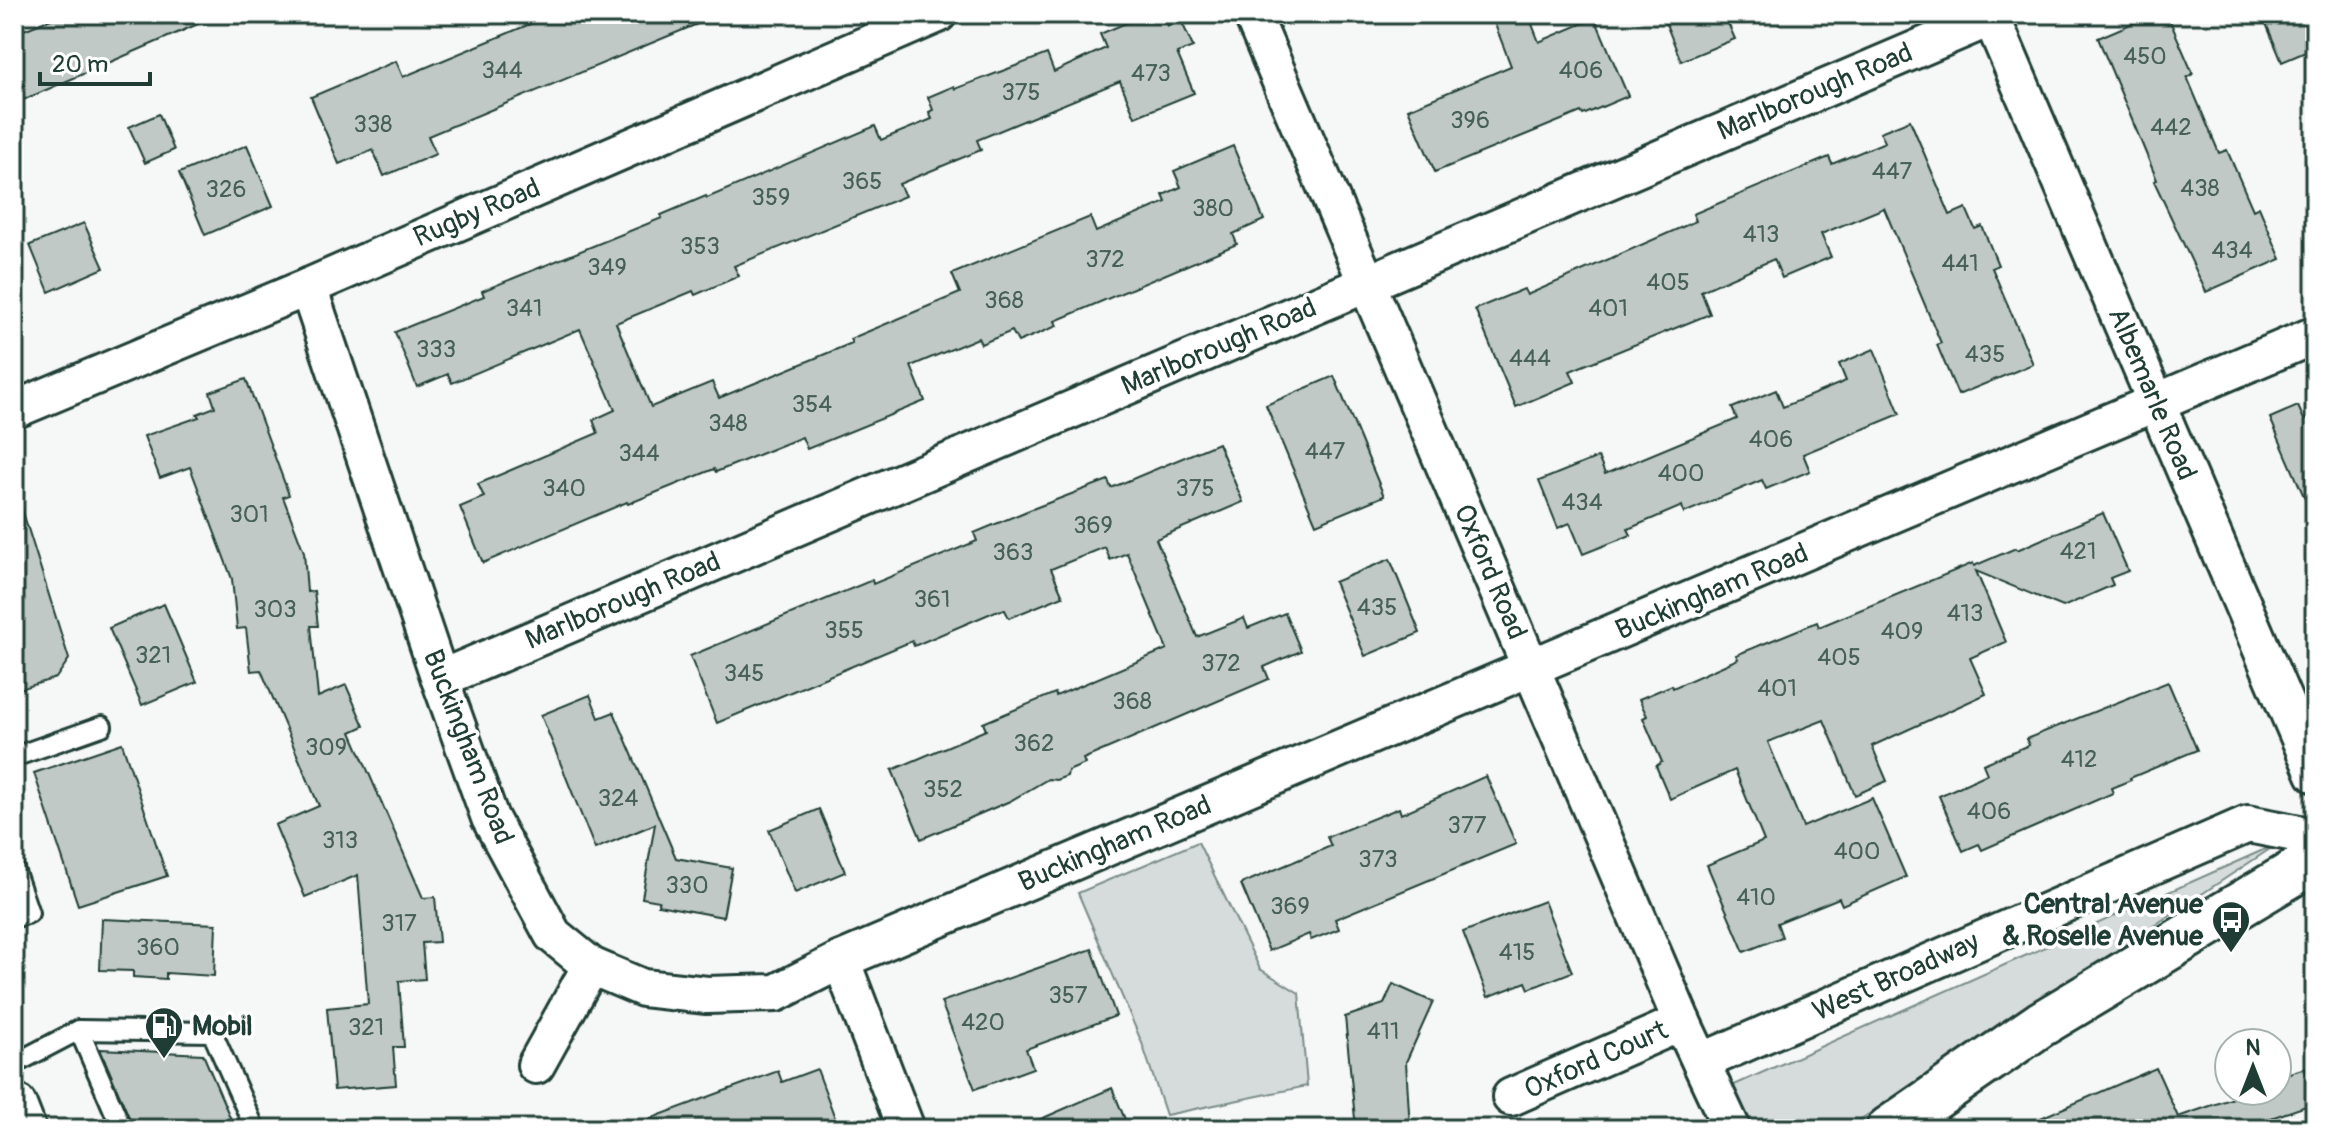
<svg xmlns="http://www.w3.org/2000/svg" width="2329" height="1143" viewBox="0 0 2329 1143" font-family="Pangolin,sans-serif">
	<rect width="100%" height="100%" fill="#f6f7f7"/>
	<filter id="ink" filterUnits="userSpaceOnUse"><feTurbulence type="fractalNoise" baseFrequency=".0125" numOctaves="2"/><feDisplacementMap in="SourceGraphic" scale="16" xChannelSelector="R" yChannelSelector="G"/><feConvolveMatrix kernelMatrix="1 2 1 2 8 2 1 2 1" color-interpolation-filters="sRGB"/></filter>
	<g filter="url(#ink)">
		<g fill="#d6dcdb" stroke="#7a8c88" stroke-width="2">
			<polygon points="1198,842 1260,969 1299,993 1307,1086 1166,1115 1142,1043 1078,893"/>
			<polygon points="2279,843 1846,1129 1753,1129 1732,1086"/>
		</g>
		<g fill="#c0c9c6" stroke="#1f3d34" stroke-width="2">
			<polygon points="63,14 221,14 14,104 14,34"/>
			<polygon points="567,14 719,15 428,136 436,154 384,176 373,150 339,164 311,97 396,61 403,77 542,19 544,23"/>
			<polygon points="1147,14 1162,14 1168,26 1181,20 1193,47 1177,53 1194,93 1135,117 1120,81 977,140 981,150 899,184 905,196 734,266 739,276 695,295 693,291 616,323 651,407 712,382 719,398 852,343 850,339 960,293 952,274 1090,217 1096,232 1166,202 1163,195 1181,187 1174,171 1233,146 1264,220 1233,234 1237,244 1055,321 1057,326 1018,342 1012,331 981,344 978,338 911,366 925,401 807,449 802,437 716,472 714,469 628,504 627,502 483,563 460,507 484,497 478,484 598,433 593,420 615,410 580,329 452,383 448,374 417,387 395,332 484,296 482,291 662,218 661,215 706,196 707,198 875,126 881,140 932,119 929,112 933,110 928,97 954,86 955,89 1047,54 1054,72 1106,48 1100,34"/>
			<polygon points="1491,14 1528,14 1539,42 1595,18 1628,96 1583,115 1581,112 1435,172 1408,109 1511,66"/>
			<polygon points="1662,14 1724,14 1735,39 1681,61"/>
			<polygon points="2154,14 2167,14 2193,74 2187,77 2219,153 2227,150 2253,210 2259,207 2281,259 2206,292 2154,181 2157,180 2098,38"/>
			<polygon points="2262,14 2315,14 2315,48 2282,62"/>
			<polygon points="159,114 174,150 145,163 129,127"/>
			<polygon points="1910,120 1950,215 1966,208 1975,229 1982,226 1998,265 1992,268 2033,364 1958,395 1937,345 1941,343 1884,208 1821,234 1831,257 1782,278 1774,259 1701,291 1710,314 1570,371 1575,382 1516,407 1475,309 1524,289 1527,295 1696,221 1693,214 1829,157 1832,164 1885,142 1880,132"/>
			<polygon points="247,145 273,206 205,235 179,173"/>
			<polygon points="84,223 104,268 49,292 30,245"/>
			<polygon points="1874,349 1900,414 1803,454 1810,471 1766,489 1762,480 1684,513 1682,506 1628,529 1631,535 1583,554 1570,523 1558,528 1539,481 1598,457 1605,474 1737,419 1732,408 1776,390 1783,407 1846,381 1839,364"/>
			<polygon points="1334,376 1384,496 1316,524 1266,405"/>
			<polygon points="246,379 289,495 283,497 304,552 307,592 314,591 318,626 311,626 318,697 346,685 364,726 351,732 423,898 435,897 439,942 422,943 425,979 399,981 404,1047 393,1047 396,1085 334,1090 327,1008 368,1004 358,875 305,897 275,825 319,806 261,670 251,671 246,628 237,629 232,579 190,467 160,478 144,436 199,417 197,414 215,407 210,392"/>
			<polygon points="2298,406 2304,420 2315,415 2315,522 2270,418"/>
			<polygon points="1218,443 1243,502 1156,539 1197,637 1244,618 1248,628 1285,613 1301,651 1264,667 1269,679 1083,759 1085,764 1068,771 1067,776 1056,780 1048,779 1010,801 921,839 892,770 986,730 983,723 1055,693 1056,696 1167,649 1127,553 1110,560 1105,547 1051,569 1063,596 1009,618 1005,610 996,611 914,646 912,641 717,723 690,656 872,580 873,584 977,541 974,533 1027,511 1108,480 1111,488"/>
			<polygon points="21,506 69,659 56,678 14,691 14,507"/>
			<polygon points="2103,513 2128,571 2110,578 2113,585 2063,607 1976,571 2006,642 1970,658 1986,694 1872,746 1887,781 1855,795 1824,720 1768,742 1803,827 1872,798 1906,877 1842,905 1839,898 1777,923 1782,937 1744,952 1707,865 1764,841 1735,770 1670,799 1656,766 1662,762 1643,718 1647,716 1639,699 1672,685 1673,688 1738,659 1736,655 1817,622 1819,627 1973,563 1974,566 2016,548 2017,550"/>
			<polygon points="1390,559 1420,633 1365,656 1334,582"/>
			<polygon points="164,604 197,682 142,705 109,628"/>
			<polygon points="2168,682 2197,750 2130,778 2131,780 2111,788 2113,793 2037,826 1982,850 1979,844 1963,851 1939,796 1987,774 1983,764 2029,745 2026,739"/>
			<polygon points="590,695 599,718 614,712 676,858 732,868 723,917 658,905 659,901 642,898 655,824 595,849 541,715"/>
			<polygon points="122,743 167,876 78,905 34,773"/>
			<polygon points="1486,776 1516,844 1335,919 1339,929 1311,940 1309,934 1269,951 1241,884 1331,846 1327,837 1399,808 1401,814"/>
			<polygon points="819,809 845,872 795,893 769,830"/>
			<polygon points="1544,901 1572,972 1529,989 1526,982 1488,997 1463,932"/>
			<polygon points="102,919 216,924 214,976 166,973 166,979 133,977 133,971 100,970"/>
			<polygon points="1092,949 1116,1016 1026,1049 1033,1068 975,1089 941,1002"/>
			<polygon points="1393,984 1433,1002 1406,1062 1410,1129 1356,1129 1345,1017 1384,1004"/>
			<polygon points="100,1049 203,1054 235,1129 134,1129"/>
			<polygon points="2156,1068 2178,1117 2254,1091 2277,1091 2277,1077 2305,1068 2312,1091 2315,1091 2315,1103 2239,1129 2015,1129"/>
			<polygon points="817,1069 839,1129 631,1129 630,1126 778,1071 782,1082"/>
			<polygon points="1112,1088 1129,1129 1018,1129"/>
		</g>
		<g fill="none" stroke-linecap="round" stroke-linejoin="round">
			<defs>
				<g id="lane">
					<polyline points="14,757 102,726"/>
					<polyline points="14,869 29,913 14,918"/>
					<polyline points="79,1030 122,1129"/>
					<polyline points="14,1064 79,1030 212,1032 255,1129"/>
				</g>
				<g id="street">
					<polyline points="1252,14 1682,1022 1732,1129"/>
					<polyline points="1990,14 2315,774"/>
					<polyline points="308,287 440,679 490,818 553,935 591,966 643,988 707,995 776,993 841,960 2315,335"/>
					<polyline points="14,410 308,287 938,14"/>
					<polyline points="440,679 1999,14"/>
					<polyline points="841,960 906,1129"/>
					<polyline points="1701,1062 2248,824 2315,837"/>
					<polyline points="536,1065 591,966"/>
					<polyline points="1511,1097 1682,1022"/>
				</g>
				<g id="secondary">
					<polyline points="14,1106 23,1129"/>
					<polyline points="1889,1129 2041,1024 2315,860"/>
				</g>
			</defs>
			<use href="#lane" stroke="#1f3d34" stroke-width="24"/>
			<use href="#street" stroke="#1f3d34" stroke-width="42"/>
			<use href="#secondary" stroke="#1f3d34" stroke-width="50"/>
			<use href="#lane" stroke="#fff" stroke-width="18"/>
			<use href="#street" stroke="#fff" stroke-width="36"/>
			<use href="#secondary" stroke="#fff" stroke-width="44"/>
		</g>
	</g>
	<defs>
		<symbol id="bus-pin" viewBox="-11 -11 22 30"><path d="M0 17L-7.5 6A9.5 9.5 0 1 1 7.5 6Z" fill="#1f3d34" stroke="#fff"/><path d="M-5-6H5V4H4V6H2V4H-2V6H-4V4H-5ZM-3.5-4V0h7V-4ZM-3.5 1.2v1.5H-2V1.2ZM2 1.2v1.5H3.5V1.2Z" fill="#fff"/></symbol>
		<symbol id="fuel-pin" viewBox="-11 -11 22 30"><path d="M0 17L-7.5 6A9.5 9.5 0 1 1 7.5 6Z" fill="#1f3d34" stroke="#fff"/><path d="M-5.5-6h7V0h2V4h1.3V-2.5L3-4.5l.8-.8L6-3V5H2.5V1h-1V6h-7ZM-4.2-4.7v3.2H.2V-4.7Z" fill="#fff"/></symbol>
	</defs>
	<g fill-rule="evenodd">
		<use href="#bus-pin" x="2209" y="898" width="44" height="60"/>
		<use href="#fuel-pin" x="142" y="1004" width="44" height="60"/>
	</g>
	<g text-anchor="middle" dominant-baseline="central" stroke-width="7" stroke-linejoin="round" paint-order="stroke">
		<g font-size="24" fill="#476058">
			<text x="2145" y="56">450</text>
			<text x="502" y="70">344</text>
			<text x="1581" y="70">406</text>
			<text x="1151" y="73">473</text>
			<text x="1021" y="92">375</text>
			<text x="1470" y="120">396</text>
			<text x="373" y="124">338</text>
			<text x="2171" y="127">442</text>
			<text x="1892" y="171">447</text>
			<text x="862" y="181">365</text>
			<text x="2200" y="188">438</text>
			<text x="226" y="189">326</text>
			<text x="771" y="197">359</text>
			<text x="1213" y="208">380</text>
			<text x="1761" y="234">413</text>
			<text x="700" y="246">353</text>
			<text x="2232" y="250">434</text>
			<text x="1105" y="259">372</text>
			<text x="1960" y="263">441</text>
			<text x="607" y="267">349</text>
			<text x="1668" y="282">405</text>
			<text x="1004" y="300">368</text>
			<text x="524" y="308">341</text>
			<text x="1608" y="308">401</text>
			<text x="436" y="349">333</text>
			<text x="1985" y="354">435</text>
			<text x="1530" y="358">444</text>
			<text x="812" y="404">354</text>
			<text x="728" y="423">348</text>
			<text x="1771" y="439">406</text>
			<text x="1325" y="451">447</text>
			<text x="639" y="453">344</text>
			<text x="1681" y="473">400</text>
			<text x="564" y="488">340</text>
			<text x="1195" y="488">375</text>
			<text x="1582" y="502">434</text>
			<text x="249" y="514">301</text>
			<text x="1093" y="525">369</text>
			<text x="2078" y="551">421</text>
			<text x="1013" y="552">363</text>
			<text x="932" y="599">361</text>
			<text x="1377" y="607">435</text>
			<text x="275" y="609">303</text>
			<text x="1965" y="613">413</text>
			<text x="844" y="630">355</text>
			<text x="1902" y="631">409</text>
			<text x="153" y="655">321</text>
			<text x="1839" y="657">405</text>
			<text x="1221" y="663">372</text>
			<text x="744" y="673">345</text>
			<text x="1777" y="688">401</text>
			<text x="1132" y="701">368</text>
			<text x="1034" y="743">362</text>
			<text x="326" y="747">309</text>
			<text x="2079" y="759">412</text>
			<text x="943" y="789">352</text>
			<text x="618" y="798">324</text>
			<text x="1989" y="811">406</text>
			<text x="1467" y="825">377</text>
			<text x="340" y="840">313</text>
			<text x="1857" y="851">400</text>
			<text x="1378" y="859">373</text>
			<text x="687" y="885">330</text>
			<text x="1756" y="897">410</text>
			<text x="1290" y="906">369</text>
			<text x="399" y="923">317</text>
			<text x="158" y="947">360</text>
			<text x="1517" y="952">415</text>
			<text x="1068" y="995">357</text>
			<text x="983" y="1022">420</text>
			<text x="366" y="1027">321</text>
			<text x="1383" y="1031">411</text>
		</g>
		<g font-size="28" fill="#1f3d34" stroke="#fff">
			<text transform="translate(1815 92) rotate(-23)">Marlborough Road</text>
			<text transform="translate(477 213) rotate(-23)">Rugby Road</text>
			<text transform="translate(1219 347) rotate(-23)">Marlborough Road</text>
			<text transform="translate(2152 394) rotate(67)">Albemarle Road</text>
			<text transform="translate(1490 572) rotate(67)">Oxford Road</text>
			<text transform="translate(1712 592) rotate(-23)">Buckingham Road</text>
			<text transform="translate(623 601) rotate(-23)">Marlborough Road</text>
			<text transform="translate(468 747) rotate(69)">Buckingham Road</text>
			<text transform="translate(1115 844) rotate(-23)">Buckingham Road</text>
			<text transform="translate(1896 977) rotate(-24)">West Broadway</text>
			<text transform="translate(1596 1060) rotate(-24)">Oxford Court</text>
		</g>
		<g font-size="28" font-weight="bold" fill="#1f3d34" stroke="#fff" text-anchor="end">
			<text x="2203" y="904">Central Avenue<tspan x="2203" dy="32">&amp; Roselle Avenue</tspan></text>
			<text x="192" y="1026" text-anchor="start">Mobil</text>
		</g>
	</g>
	<rect width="2329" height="1143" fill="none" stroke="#fff" stroke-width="48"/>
	<rect x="24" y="24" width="2281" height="1095" fill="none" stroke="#1f3d34" stroke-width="3" filter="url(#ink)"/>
	<g transform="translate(2253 1067)"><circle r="38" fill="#ffffff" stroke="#a5b1ae" stroke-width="2"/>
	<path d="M0-6L14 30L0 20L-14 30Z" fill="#1f3d34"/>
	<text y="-12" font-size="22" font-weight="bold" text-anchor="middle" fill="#1f3d34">N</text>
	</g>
	<path d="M40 72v12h110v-12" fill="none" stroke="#1f3d34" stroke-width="4"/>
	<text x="52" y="72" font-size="24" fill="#1f3d34" stroke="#ffffff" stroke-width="6" paint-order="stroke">20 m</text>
</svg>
